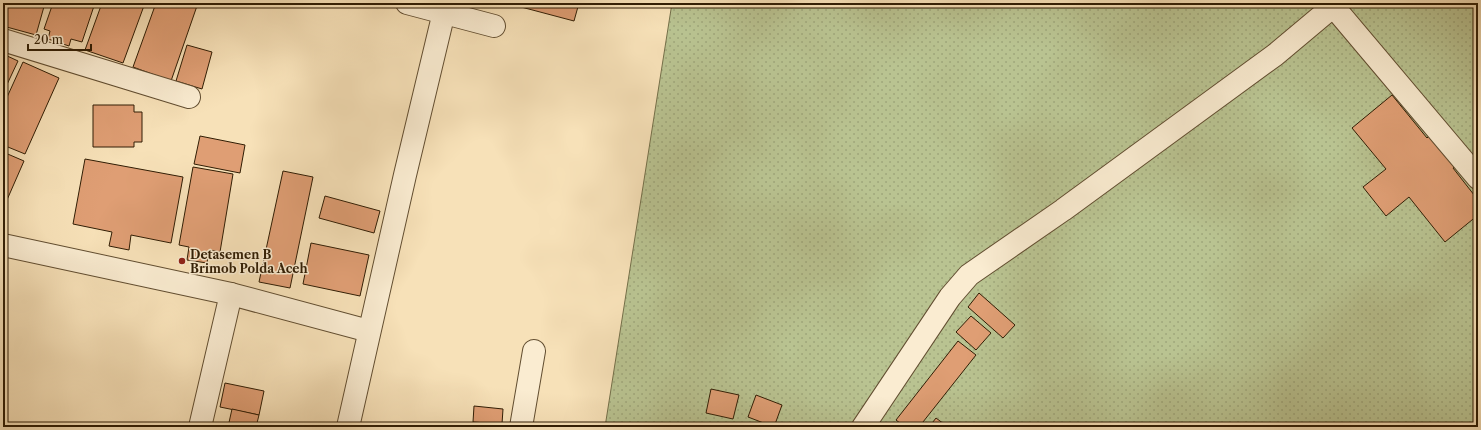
<svg xmlns="http://www.w3.org/2000/svg" width="1481" height="430" viewBox="0 0 1481 430" font-family="'Libre Caslon Text',serif">
	<defs>
		<pattern id="grass-dots" width="8" height="8" patternUnits="userSpaceOnUse"><rect width="8" height="8" fill="#b9c391"/><path d="M2 2h.1M6 6h.1" fill="none" stroke="#9fa77b" stroke-width="1.8" stroke-linecap="round"/></pattern>
	</defs>
	<rect width="100%" height="100%" fill="#f7e1b8"/>
	<filter id="stains"><feTurbulence type="fractalNoise" baseFrequency=".005" numOctaves="4"/><feColorMatrix values="0 0 0 0 .2 0 0 0 0 .09 0 0 0 0 .02 0 0 0 .5 -.17"/></filter>
	<radialGradient id="worn" r=".72"><stop offset=".6" stop-color="#630" stop-opacity="0"/><stop offset="1" stop-color="#630" stop-opacity=".3"/></radialGradient>
	<polygon fill="url(#grass-dots)" stroke="#74704a" points="672,3 1478,3 1478,427 605,427"/>
	<g fill="#df9e74" stroke="#301d04">
		<polygon points="3,3 45,3 36,35 3,26"/>
		<polygon points="53,3 95,3 82,42 71,39 69,46 48,39 50,31 44,29"/>
		<polygon points="102,3 145,3 123,63 85,50"/>
		<polygon points="156,3 198,3 171,81 133,67"/>
		<polygon points="506,3 579,3 574,21"/>
		<polygon points="187,45 212,52 202,89 176,81"/>
		<polygon points="3,54 18,61 3,93"/>
		<polygon points="23,62 59,78 25,154 3,145 3,106"/>
		<polygon points="1392,95 1427,138 1431,134 1456,165 1453,168 1478,200 1478,215 1445,242 1409,197 1386,216 1363,187 1386,169 1352,128"/>
		<polygon points="93,105 134,105 134,112 142,112 142,142 134,142 134,147 93,147"/>
		<polygon points="200,136 245,145 240,173 194,164"/>
		<polygon points="3,152 24,161 3,209"/>
		<polygon points="85,159 183,177 171,243 131,235 129,250 109,246 112,232 73,224"/>
		<polygon points="193,167 233,174 220,252 209,250 207,263 187,260 189,247 179,245"/>
		<polygon points="283,171 313,177 290,288 259,282"/>
		<polygon points="325,196 380,211 374,233 319,218"/>
		<polygon points="311,243 369,255 360,296 303,284"/>
		<polygon points="979,293 1015,325 1003,338 968,307"/>
		<polygon points="971,316 991,333 976,350 956,332"/>
		<polygon points="958,341 976,355 919,427 905,427 896,420"/>
		<polygon points="225,383 264,391 259,415 220,407"/>
		<polygon points="711,389 739,395 733,419 706,413"/>
		<polygon points="756,395 782,405 774,427 748,417"/>
		<polygon points="474,406 503,409 502,424 473,422"/>
		<polygon points="232,409 259,415 256,427 228,427"/>
		<polygon points="936,418 948,427 929,427"/>
	</g>
	<g fill="none" stroke-linecap="round" stroke-linejoin="round">
		<defs>
			<g id="minor">
				<polyline points="407,3 494,26"/>
				<polyline points="1333,6 1478,178"/>
				<polyline points="3,40 189,97"/>
				<polyline points="3,245 231,294 369,331"/>
				<polyline points="200,427 231,294"/>
				<polyline points="348,427 405,175 444,12"/>
				<polyline points="521,427 534,351"/>
				<polyline points="863,427 950,297 969,275 1063,210 1275,55 1337,3"/>
			</g>
		</defs>
		<use href="#minor" stroke="#624e31" stroke-width="24"/>
		<use href="#minor" stroke="#faecd1" stroke-width="22"/>
	</g>
	<circle fill="#8f2418" stroke="#faecd1" stroke-width="1.5" cx="182" cy="261" r="4"/>
	<g text-anchor="middle" dominant-baseline="central" stroke-width="3" stroke-linejoin="round" paint-order="stroke">
		<g font-size="12" font-weight="bold" fill="#301d04" stroke="#faecd1" text-anchor="start">
			<text x="190" y="254">Detasemen B<tspan x="190" dy="14">Brimob Polda Aceh</tspan></text>
		</g>
	</g>
	<rect width="1481" height="430" fill="none" stroke="#f7e1b8" stroke-width="16"/>
	<rect x="4" y="4" width="1473" height="422" fill="none" stroke="#301d04" stroke-width="2"/>
	<rect x="8" y="8" width="1465" height="414" fill="none" stroke="#301d04"/>
	<path d="M28 44v6h63v-6" fill="none" stroke="#301d04" stroke-width="2"/>
	<text x="34" y="44" font-size="12" fill="#301d04" stroke="#faecd1" stroke-width="3" paint-order="stroke">20 m</text>
	<rect width="100%" height="100%" filter="url(#stains)"/>
	<rect width="100%" height="100%" fill="url(#worn)"/>
</svg>
